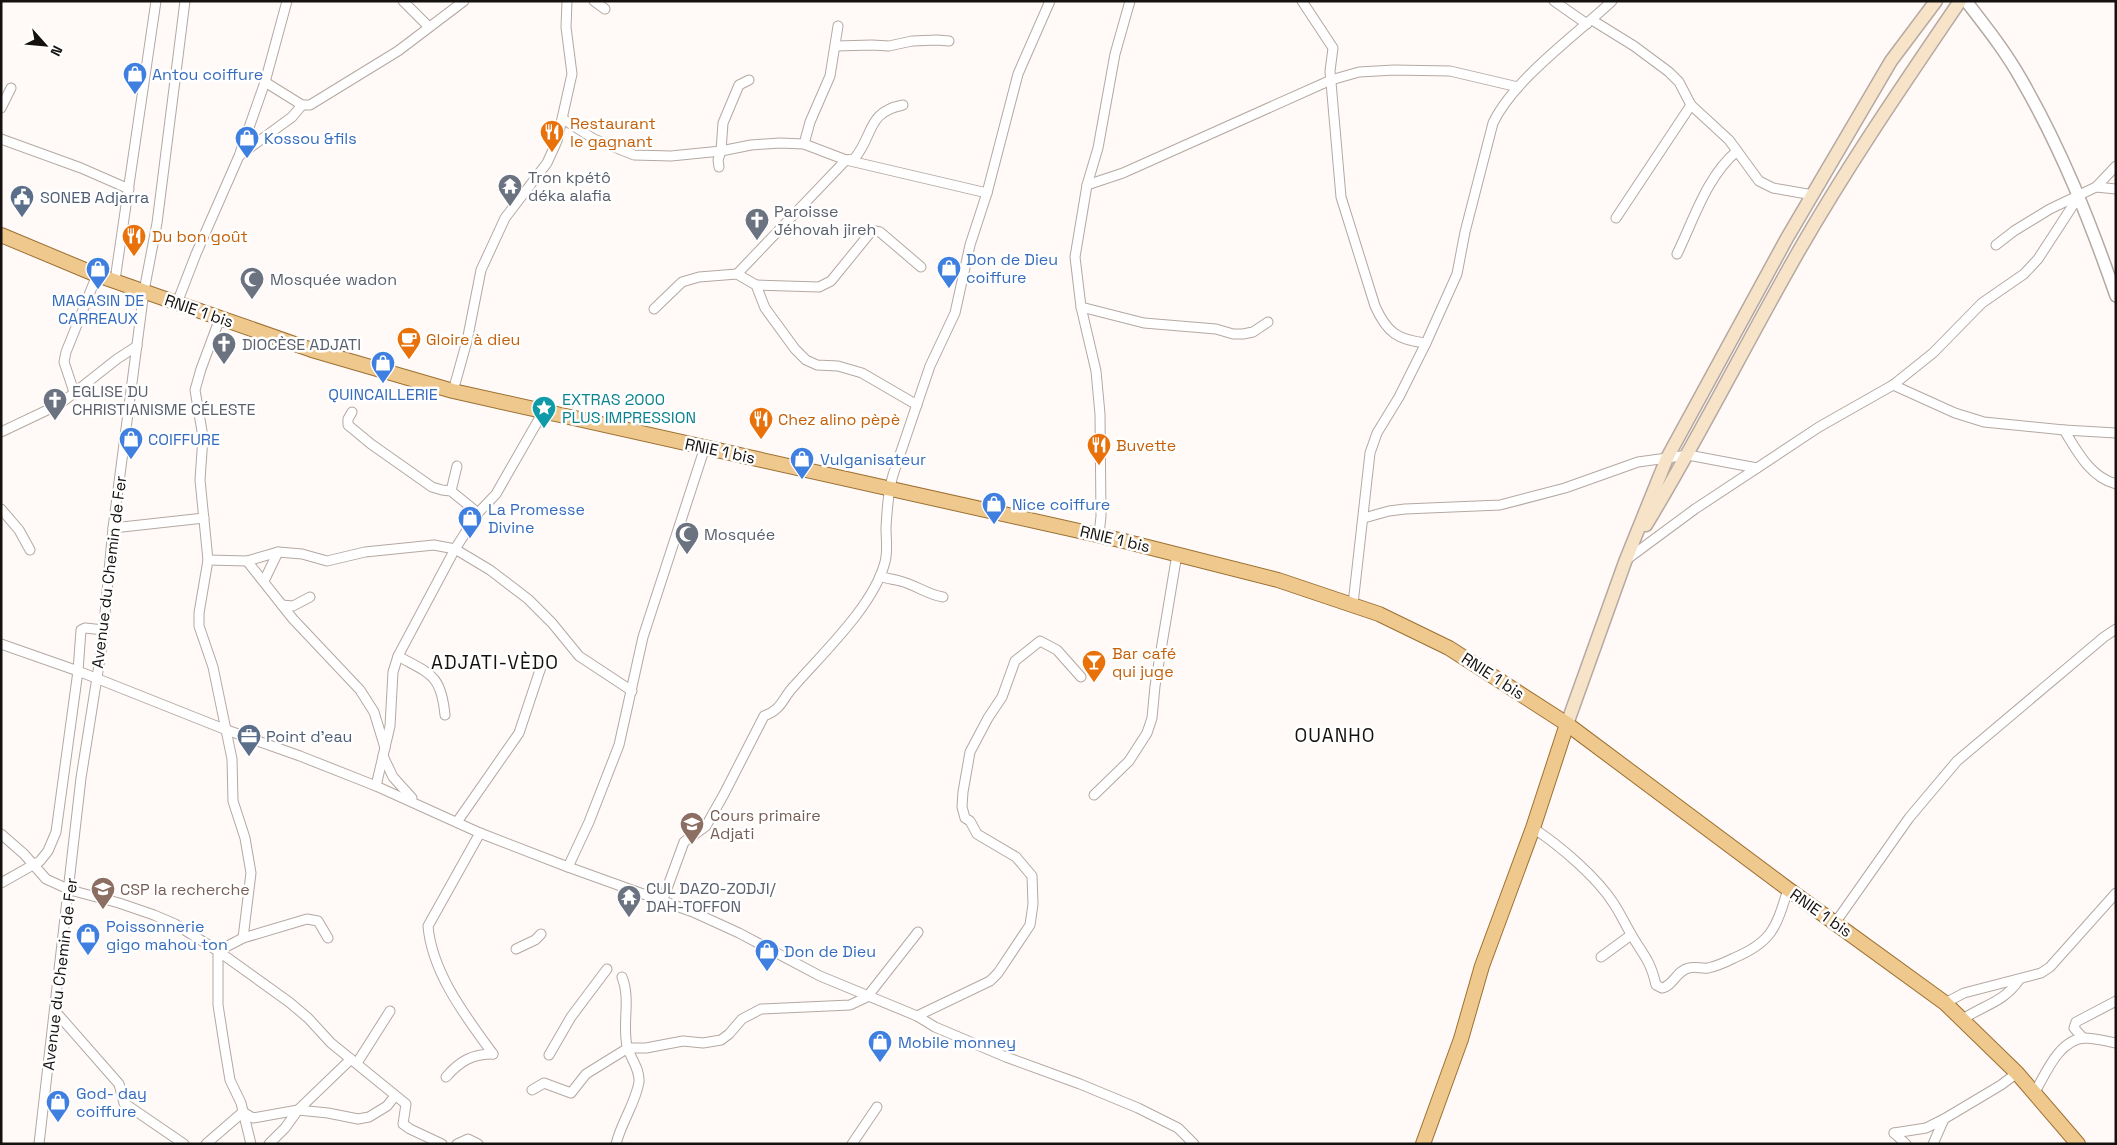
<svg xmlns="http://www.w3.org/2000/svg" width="2117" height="1145" viewBox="0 0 2117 1145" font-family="'Space Grotesk',sans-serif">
	<rect width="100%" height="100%" fill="#fffaf7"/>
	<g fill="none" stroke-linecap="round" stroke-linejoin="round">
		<defs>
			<g id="minor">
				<polyline points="403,1 429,27"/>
				<polyline points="594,1 605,9"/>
				<path d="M1302,1L1333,48L1330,71L1341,197L1375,306C1387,333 1398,340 1426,343"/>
				<polyline points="1554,1 1587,24"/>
				<polyline points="1592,20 1634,46 1669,72 1679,82 1691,105 1729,140 1759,181 1773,188 1813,195"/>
				<polyline points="836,46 872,45 889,46 912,41 937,40 949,41"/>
				<polyline points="265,82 302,105 310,105 398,51 464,1"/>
				<polyline points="1,108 11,88"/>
				<polyline points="563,119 594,139 634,155 671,156 721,151 751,145 780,143 804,144 846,160 987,193"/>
				<polyline points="1,139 81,168 129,189"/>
				<polyline points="804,144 810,122 830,76 838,26"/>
				<polyline points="240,155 292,117 302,105"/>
				<polyline points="719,167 718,160 721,151 723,123 739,85 749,80"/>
				<polyline points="1087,185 1123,173 1331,80 1359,72 1394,70 1450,71 1518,87"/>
				<polyline points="2096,187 2116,189"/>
				<polyline points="1616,218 1691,105"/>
				<polyline points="1996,245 2014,231 2050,209 2096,187 2116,166"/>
				<path d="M1677,254C1694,219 1707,176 1737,151"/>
				<path d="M737,274L846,160L854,159C874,136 866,112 903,105"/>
				<polyline points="115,280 156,1"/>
				<polyline points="756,285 819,287 831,281 870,233 875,231 880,232 921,267"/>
				<polyline points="177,303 196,254 239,156 265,82 287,1"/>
				<polyline points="1081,307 1144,323 1216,329 1233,334 1243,334 1253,332 1268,322"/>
				<polyline points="654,309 682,282 699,277 737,274 756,285 765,308 795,349 806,360 817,365 838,366 862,373 917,405"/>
				<polyline points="220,318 201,369 195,390 203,437 200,480 208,560 199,613 199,626 213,667 232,759 233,801 245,838 251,873 243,938"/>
				<polyline points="1893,385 1955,413 1984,422 2064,430"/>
				<polyline points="453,391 467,341 481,270 505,218 547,163 557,141 572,74 566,27 567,1"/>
				<polyline points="74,392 64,362 66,352 97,275"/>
				<polyline points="352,412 348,419 348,425 371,444 432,487 442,490 451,491 478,513"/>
				<polyline points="1,432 60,404 117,359 137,346"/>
				<path d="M2116,433L2064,430C2077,451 2090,477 2116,484"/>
				<polyline points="451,491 457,466"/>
				<polyline points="1,509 19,530 30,550"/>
				<polyline points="1364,518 1389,511 1405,509 1500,505 1565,488 1638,462 1667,458 1688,455 1757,468"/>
				<polyline points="113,528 204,518"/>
				<polyline points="1099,535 1101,516 1100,414 1096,371 1081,307 1075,257 1087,185 1098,148 1115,54 1130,1"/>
				<polyline points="208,560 247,561 278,552 302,554 327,561 365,552 434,545 455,549 490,570 528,599 552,623 579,656 632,691"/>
				<polyline points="1626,560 1695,509 1819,427 1893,385 1933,353 1982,303 2024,274 2038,259 2079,196"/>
				<polyline points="247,561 293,619 360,690 374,712 385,748"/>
				<path d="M880,576C887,579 893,579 900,581C916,585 928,595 943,597"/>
				<polyline points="264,581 278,552"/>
				<path d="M1353,604L1370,453L1377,433L1399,397L1426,343L1457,274L1465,232L1493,123C1515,78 1575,36 1612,1"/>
				<polyline points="282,605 293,606 310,597"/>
				<polyline points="1,644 78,671 224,729 300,756 376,786 480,833 568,867 693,912 739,933 820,976 917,1016 935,1027 1006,1057 1080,1084 1138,1108 1178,1128 1194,1144"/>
				<path d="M398,656C430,674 441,674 445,715"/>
				<polyline points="383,756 393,777 412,798"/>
				<polyline points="376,786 390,726 393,672 398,656 455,549 478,513 496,494 543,412"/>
				<polyline points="1094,795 1129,761 1147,733 1152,718 1155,686 1177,554"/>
				<polyline points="457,822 519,733 541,667"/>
				<path d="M1533,828C1559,845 1597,877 1614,904C1620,913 1625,924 1631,934C1643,955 1650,959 1656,985L1662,988C1673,986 1677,970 1689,968C1695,966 1702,969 1708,968C1717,966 1726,962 1734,958C1772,942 1776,928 1788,889"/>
				<path d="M480,833L428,926C432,973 466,1017 493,1054"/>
				<polyline points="1,834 24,854 46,879 70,890 119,903 154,915 175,924 218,951 289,1002 308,1018 331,1043 406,1104 403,1124 410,1129 442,1144"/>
				<polyline points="568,867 589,822 619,745 643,637 705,447"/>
				<polyline points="1,883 40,861 48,851 56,832 78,671 81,630 85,628 104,630"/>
				<path d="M662,902L684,842L706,826L724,794L764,716C783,709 782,698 795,685C824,652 874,605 885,562C888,551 886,539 886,528C887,510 888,492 893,475L930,366L955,313L970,245L987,193L1018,74L1050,1"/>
				<polyline points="1835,923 1909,818 1957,761 2104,637 2116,629"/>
				<polyline points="516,949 535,940 541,934"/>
				<polyline points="1601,957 1631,935"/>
				<polyline points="1945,1003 1964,993 2041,973 2050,967 2116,893"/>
				<polyline points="55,1011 119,1084 124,1103 184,1144"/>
				<polyline points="917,1016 990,981 998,973 1030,925 1033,904 1032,876 1016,857 977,834 970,821 965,818 962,807 963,792 970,752 988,718 1002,697 1015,661 1040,641 1057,650 1081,677"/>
				<path d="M1963,1019C1984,1005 2004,1002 2019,980"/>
				<polyline points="2083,1038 2074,1028 2076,1022 2116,1001"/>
				<polyline points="549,1055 571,1017 607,969"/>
				<polyline points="357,1063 390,1011"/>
				<path d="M446,1077C460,1061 472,1054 493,1054"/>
				<polyline points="532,1090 544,1083 571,1093 586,1074 628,1048 646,1048 683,1041 703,1043 721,1040 729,1034 742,1019 761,1009 850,1005 867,997 918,932"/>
				<path d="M2035,1092C2046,1073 2059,1040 2084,1038C2094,1038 2106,1041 2116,1043"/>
				<polyline points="1894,1133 1926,1128 1944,1119"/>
				<polyline points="1894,1133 1906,1144"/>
				<polyline points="39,1144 81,778 102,646 113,528 144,291 157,223 185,1"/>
				<polyline points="206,1144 243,1112 253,1118 298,1110 328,1113 358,1119 369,1117 387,1106 395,1096"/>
				<polyline points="251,1144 241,1103 230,1080 225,1050 218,1005 218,951 243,938 307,919 318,921 328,938"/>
				<polyline points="269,1144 285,1128 298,1110 351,1059"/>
				<polyline points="457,1144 468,1139 478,1144"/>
				<path d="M616,1144C621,1123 636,1102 639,1082C640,1068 630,1058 627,1046C622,1023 631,999 622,977"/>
				<polyline points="852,1144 877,1107"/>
				<polyline points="1933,1144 1944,1119 2001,1085 2017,1073"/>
			</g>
			<path id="tertiary" d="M1966,1C1986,27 2006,52 2021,79C2061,148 2090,221 2116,296"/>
			<g id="secondary">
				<path d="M1646,525C1697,441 1740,355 1788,270C1840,177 1900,89 1960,1"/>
				<polyline points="1567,724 1625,562 1667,458 1787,238 1891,61 1936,1"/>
			</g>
			<g id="primary">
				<polyline points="1,235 97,275 177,303 312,350 453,391 1124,541 1278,580 1379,614 1449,648 1567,724 1788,889 1945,1003 2017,1073 2078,1144"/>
				<polyline points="1423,1144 1461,1039 1482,966 1533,828 1567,724"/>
			</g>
		</defs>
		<use href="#minor" stroke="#b4a8a2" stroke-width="11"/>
		<use href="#tertiary" stroke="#b4a8a2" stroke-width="14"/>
		<use href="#secondary" stroke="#b4a8a2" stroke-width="15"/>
		<use href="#primary" stroke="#9c7031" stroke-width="16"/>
		<use href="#minor" stroke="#fff" stroke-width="9"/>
		<use href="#tertiary" stroke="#fff" stroke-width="11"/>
		<use href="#secondary" stroke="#f7e3c7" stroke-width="12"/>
		<use href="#primary" stroke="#efc88e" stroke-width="14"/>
	</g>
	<defs>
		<symbol id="shop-pin" viewBox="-11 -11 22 30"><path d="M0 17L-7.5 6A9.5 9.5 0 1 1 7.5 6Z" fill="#3f7fe0" stroke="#fff"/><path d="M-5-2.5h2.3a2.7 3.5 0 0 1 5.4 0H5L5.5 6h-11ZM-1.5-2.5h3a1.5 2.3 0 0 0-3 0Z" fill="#fff"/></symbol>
		<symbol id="restaurant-pin" viewBox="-11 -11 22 30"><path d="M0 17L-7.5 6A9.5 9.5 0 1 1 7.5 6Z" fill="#e8710a" stroke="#fff"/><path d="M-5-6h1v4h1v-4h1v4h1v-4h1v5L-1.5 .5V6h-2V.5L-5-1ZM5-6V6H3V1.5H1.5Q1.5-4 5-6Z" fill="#fff"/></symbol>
		<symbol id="temple-pin" viewBox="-11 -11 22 30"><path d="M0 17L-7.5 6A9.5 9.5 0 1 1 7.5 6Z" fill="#6b7280" stroke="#fff"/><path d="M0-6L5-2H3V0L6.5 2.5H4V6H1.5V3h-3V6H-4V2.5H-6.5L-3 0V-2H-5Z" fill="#fff"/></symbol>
		<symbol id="civic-pin" viewBox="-11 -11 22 30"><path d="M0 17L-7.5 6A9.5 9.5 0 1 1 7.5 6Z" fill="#5c6f8a" stroke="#fff"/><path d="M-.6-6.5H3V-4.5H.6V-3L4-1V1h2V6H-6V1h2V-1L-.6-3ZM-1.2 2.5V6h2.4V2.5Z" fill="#fff"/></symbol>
		<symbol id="church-pin" viewBox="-11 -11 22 30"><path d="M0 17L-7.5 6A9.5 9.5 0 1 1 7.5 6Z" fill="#6b7280" stroke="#fff"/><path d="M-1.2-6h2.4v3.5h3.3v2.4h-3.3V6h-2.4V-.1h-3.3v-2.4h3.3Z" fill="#fff"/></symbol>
		<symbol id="mosque-pin" viewBox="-11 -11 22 30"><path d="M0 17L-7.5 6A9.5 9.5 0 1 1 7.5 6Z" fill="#6b7280" stroke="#fff"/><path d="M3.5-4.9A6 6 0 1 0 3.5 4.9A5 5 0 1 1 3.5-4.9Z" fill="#fff"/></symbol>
		<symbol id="cafe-pin" viewBox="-11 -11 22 30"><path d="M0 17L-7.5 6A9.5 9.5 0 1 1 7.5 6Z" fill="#e8710a" stroke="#fff"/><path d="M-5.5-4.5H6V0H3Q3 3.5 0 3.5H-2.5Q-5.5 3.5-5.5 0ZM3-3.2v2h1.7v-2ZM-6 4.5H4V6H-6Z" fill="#fff"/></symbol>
		<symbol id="sight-pin" viewBox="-11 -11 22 30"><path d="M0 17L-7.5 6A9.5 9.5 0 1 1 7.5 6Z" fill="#0f9aa8" stroke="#fff"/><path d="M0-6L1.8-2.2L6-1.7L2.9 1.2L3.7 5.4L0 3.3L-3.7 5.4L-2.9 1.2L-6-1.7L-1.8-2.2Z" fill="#fff"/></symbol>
		<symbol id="bar-pin" viewBox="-11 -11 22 30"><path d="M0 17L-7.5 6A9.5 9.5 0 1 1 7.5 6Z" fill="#e8710a" stroke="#fff"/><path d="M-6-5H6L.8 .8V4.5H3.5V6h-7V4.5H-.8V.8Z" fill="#fff"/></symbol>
		<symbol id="office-pin" viewBox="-11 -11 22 30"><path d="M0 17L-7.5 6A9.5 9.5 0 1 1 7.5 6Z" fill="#5c6f8a" stroke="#fff"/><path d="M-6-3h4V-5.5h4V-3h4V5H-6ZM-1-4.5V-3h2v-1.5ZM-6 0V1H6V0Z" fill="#fff"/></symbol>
		<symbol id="school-pin" viewBox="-11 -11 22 30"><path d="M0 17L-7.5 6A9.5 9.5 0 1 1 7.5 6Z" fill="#8d6e63" stroke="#fff"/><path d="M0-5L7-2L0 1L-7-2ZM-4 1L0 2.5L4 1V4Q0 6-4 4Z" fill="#fff"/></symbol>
	</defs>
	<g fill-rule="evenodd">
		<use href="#shop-pin" x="121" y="60" width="28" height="38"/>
		<use href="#restaurant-pin" x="538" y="118" width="28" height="38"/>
		<use href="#shop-pin" x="233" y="124" width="28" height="38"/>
		<use href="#temple-pin" x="496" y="172" width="28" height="38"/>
		<use href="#civic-pin" x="8" y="183" width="28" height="38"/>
		<use href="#church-pin" x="743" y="206" width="28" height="38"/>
		<use href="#restaurant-pin" x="120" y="222" width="28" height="38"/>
		<use href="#shop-pin" x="935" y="254" width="28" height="38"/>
		<use href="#shop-pin" x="84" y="255" width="28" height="38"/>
		<use href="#mosque-pin" x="238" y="265" width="28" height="38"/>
		<use href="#cafe-pin" x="395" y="325" width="28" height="38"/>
		<use href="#church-pin" x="210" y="330" width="28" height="38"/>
		<use href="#shop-pin" x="369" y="349" width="28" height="38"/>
		<use href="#church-pin" x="41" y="386" width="28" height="38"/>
		<use href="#sight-pin" x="530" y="394" width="28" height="38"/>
		<use href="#restaurant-pin" x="747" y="405" width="28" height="38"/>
		<use href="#shop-pin" x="117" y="425" width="28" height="38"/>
		<use href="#restaurant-pin" x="1085" y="431" width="28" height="38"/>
		<use href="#shop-pin" x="788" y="445" width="28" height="38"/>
		<use href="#shop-pin" x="980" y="490" width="28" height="38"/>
		<use href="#shop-pin" x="456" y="504" width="28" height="38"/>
		<use href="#mosque-pin" x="673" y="520" width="28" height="38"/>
		<use href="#bar-pin" x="1080" y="648" width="28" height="38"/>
		<use href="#office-pin" x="235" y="722" width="28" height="38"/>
		<use href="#school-pin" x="678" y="810" width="28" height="38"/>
		<use href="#school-pin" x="89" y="875" width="28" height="38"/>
		<use href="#temple-pin" x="615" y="883" width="28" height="38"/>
		<use href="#shop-pin" x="74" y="921" width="28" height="38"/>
		<use href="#shop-pin" x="753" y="937" width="28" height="38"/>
		<use href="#shop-pin" x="866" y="1028" width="28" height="38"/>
		<use href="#shop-pin" x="44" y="1088" width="28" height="38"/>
	</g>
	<g text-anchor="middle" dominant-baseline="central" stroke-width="5" stroke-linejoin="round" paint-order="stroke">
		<g font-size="16" fill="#366cbe" stroke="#fff" text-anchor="start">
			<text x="152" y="74">Antou coiffure</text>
			<text x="264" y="138">Kossou &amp;fils</text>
			<text x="966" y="259">Don de Dieu<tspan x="966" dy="18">coiffure</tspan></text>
			<text x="98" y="300" text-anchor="middle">MAGASIN DE<tspan x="98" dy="18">CARREAUX</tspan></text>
			<text x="383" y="394" text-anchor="middle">QUINCAILLERIE</text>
			<text x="148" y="439">COIFFURE</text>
			<text x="820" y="459">Vulganisateur</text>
			<text x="1012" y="504">Nice coiffure</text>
			<text x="488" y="509">La Promesse<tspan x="488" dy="18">Divine</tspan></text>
			<text x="106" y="926">Poissonnerie<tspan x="106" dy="18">gigo mahou ton</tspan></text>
			<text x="784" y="951">Don de Dieu</text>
			<text x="898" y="1042">Mobile monney</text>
			<text x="76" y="1093">God- day<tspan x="76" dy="18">coiffure</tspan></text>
		</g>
		<g font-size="16" fill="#c56008" stroke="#fff" text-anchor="start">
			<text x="570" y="123">Restaurant<tspan x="570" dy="18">le gagnant</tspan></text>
			<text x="152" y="236">Du bon goût</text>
			<text x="426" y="339">Gloire à dieu</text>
			<text x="778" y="419">Chez alino pèpè</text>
			<text x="1116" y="445">Buvette</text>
			<text x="1112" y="653">Bar café<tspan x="1112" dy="18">qui juge</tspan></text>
		</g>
		<g font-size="16" fill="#5b616d" stroke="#fff" text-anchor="start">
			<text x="528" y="177">Tron kpétô<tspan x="528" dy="18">déka alafia</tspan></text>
			<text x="774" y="211">Paroisse<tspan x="774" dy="18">Jéhovah jireh</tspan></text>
			<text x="270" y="279">Mosquée wadon</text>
			<text x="242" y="344">DIOCÈSE ADJATI</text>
			<text x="72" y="391">EGLISE DU<tspan x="72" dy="18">CHRISTIANISME CÉLESTE</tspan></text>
			<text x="704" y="534">Mosquée</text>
			<text x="646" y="888">CUL DAZO-ZODJI/<tspan x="646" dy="18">DAH-TOFFON</tspan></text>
		</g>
		<g font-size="16" fill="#4e5e75" stroke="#fff" text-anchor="start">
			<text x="40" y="197">SONEB Adjarra</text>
			<text x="266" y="736">Point d'eau</text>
		</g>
		<g font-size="16" fill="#15110f" stroke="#fff">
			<text transform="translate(199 311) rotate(19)">RNIE 1 bis</text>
			<text transform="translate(720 451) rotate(12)">RNIE 1 bis</text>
			<text transform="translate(1115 539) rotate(13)">RNIE 1 bis</text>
			<text transform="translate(109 572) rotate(-83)">Avenue du Chemin de Fer</text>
			<text transform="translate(1493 676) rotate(33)">RNIE 1 bis</text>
			<text transform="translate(1821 913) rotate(35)">RNIE 1 bis</text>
			<text transform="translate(60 974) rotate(-83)">Avenue du Chemin de Fer</text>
		</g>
		<g font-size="16" fill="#0d838f" stroke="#fff" text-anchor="start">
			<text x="562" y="399">EXTRAS 2000<tspan x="562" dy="18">PLUS IMPRESSION</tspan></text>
		</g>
		<g font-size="16" fill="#785e54" stroke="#fff" text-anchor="start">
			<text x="710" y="815">Cours primaire<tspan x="710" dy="18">Adjati</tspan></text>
			<text x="120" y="889">CSP la recherche</text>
		</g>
		<g font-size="19" letter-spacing="1" fill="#15110f" stroke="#fff">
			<text x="495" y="662">ADJATI-VÈDO</text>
			<text x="1335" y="735">OUANHO</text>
		</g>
	</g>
	<rect width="2117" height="1145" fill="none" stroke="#15110f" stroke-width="5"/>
	<g transform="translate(45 45) rotate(117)" stroke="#ffffff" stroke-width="4" paint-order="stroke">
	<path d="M0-4L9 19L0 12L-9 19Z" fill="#15110f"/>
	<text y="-8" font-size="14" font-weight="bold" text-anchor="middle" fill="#15110f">N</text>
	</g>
</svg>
